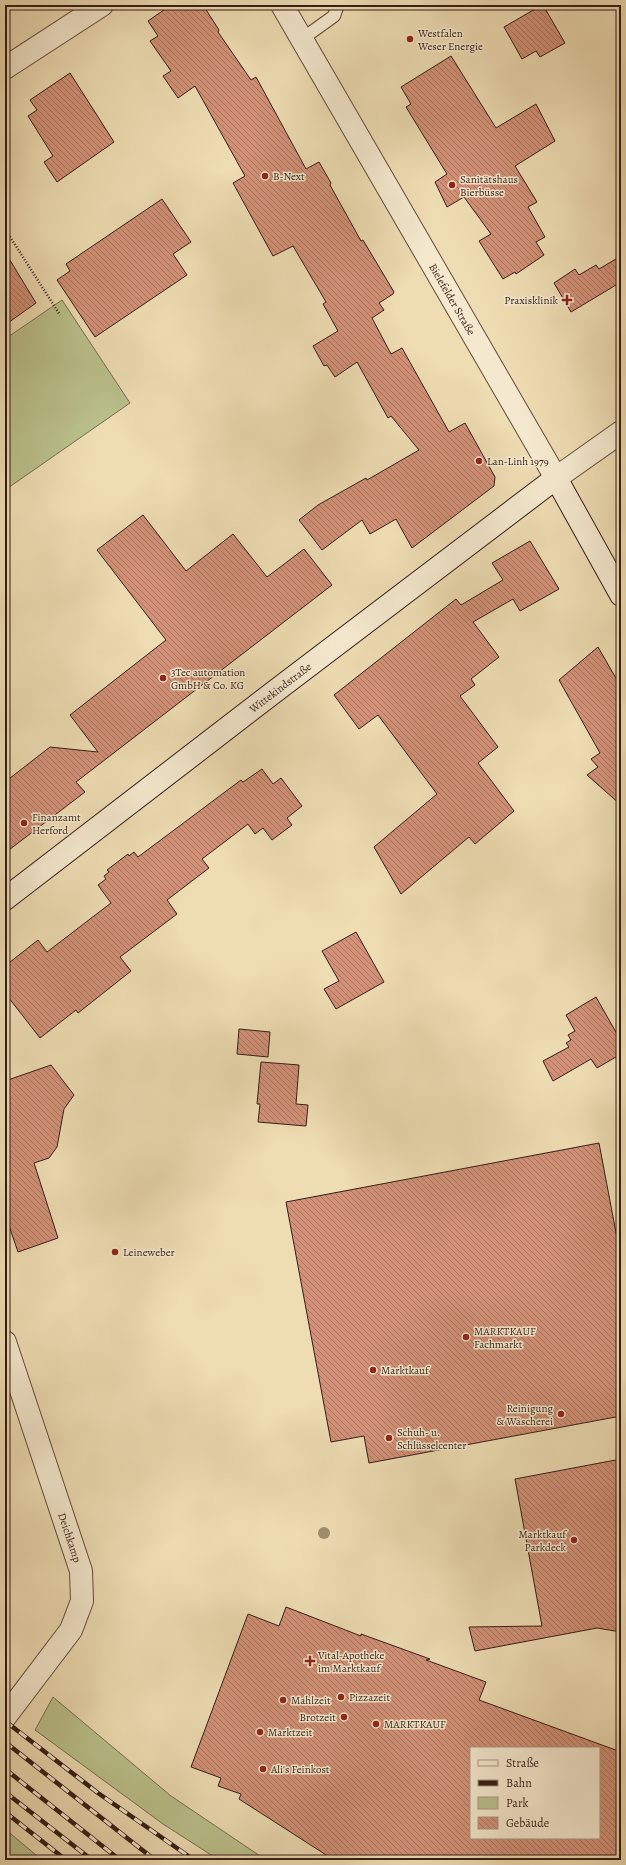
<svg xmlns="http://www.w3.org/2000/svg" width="626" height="1865" viewBox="0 0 626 1865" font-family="Alegreya,serif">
	<defs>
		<pattern id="building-back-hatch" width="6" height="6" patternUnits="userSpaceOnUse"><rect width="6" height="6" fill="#d29178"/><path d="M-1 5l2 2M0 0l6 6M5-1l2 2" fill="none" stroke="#ab7661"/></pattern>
	</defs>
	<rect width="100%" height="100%" fill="#eedcb3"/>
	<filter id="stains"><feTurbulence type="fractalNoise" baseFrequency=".005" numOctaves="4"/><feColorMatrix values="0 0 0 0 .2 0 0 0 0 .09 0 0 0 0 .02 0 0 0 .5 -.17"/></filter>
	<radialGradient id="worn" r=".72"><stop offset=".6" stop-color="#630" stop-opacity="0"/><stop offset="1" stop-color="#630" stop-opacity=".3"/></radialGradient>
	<g fill="#bac08b" stroke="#776e50">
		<polygon points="62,300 130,403 5,490 5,339"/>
		<polygon points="53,1697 171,1796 266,1860 219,1860 163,1824 35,1730"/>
		<polygon points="5,1829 42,1860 5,1860"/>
	</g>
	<g fill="url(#building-back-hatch)" stroke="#341d15" fill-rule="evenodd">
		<polygon points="171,5 203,5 219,30 218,32 251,80 256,77 306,169 319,162 331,183 330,185 361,241 363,240 394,292 393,294 379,303 384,310 372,318 391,354 402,348 449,432 465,423 495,477 494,486 412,548 396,519 370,534 362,520 322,550 299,520 318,505 366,478 367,480 419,450 391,416 388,418 357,362 335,377 327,365 324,366 313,346 338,331 323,304 326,302 293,246 273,256 233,183 245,176 195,86 178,98 163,76 171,71 150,41 158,36 148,21"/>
		<polygon points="542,5 543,5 565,43 540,57 536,51 522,59 504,27"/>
		<polygon points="451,56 496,128 536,104 555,141 515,166 537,202 528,207 545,237 536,242 544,255 516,274 515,272 503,279 479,241 491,234 464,197 447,207 435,182 447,174 406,107 411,104 401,87"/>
		<polygon points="70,73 114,142 57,182 44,162 53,156 28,116 37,110 30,100"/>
		<polygon points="162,199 191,242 173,254 187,275 95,337 57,280 70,271 66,264"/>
		<polygon points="5,252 36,303 5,325"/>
		<polygon points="621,256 621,282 571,312 554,283 575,269 579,275 596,265 599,269"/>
		<polygon points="143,515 186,571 233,534 267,577 304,549 332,585 76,782 85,792 5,853 5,782 50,747 98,752 70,715 166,640 97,550"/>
		<polygon points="530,541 559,589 520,611 513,599 473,622 499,657 471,679 475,685 460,696 498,747 478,763 514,811 475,844 469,837 401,894 374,847 437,794 378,715 359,729 334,695 456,599 461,605 503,580 492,563"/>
		<polygon points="598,647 621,687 621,805 587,775 598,767 591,759 600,753 559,680"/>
		<polygon points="262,769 273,784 281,778 302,806 287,818 292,825 272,840 263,828 255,834 248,824 202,859 209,868 167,900 177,914 120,957 131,971 78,1013 76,1010 40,1038 5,993 5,966 38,940 47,952 111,903 98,885 106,879 104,876 109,872 107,870 128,854 129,856 134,852 138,857 241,780 243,782"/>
		<polygon points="356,932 384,982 336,1009 324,989 339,981 322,951"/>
		<polygon points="596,997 621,1041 621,1054 597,1068 591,1059 553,1081 543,1061 569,1047 566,1043 571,1040 568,1035 575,1031 566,1015"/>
		<polygon points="239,1029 270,1032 268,1057 237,1054"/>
		<polygon points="261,1062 299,1065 296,1104 308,1105 306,1126 258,1122 260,1104 257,1104"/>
		<polygon points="51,1065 74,1095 64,1109 57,1147 49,1158 34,1163 58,1238 18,1252 5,1214 5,1081"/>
		<polygon points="599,1143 621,1259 621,1416 369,1463 364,1436 331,1442 286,1202"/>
		<polygon points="621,1459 621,1632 597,1628 475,1651 469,1627 542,1626 515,1479"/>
		<path d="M286,1607L361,1636V1634L430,1659L426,1660L486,1682L479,1700L621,1752V1860H334L239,1799L241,1794L218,1786L221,1778L191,1767L248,1614L279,1626ZM471,1748H599V1838H471Z"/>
	</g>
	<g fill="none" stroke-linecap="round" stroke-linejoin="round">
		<defs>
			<polyline id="lane" points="302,39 334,16 338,5"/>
			<g id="street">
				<path id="s1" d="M282,5L556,478L621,432"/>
				<polyline points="5,68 102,5"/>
				<path id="s2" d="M5,1342L81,1571L82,1601L71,1630L5,1717"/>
			</g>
			<g id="secondary">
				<path id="s3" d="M5,899L278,689L556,478L621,595"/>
			</g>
		</defs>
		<use href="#lane" stroke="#624d3c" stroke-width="14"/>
		<use href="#street" stroke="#624d3c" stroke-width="24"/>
		<use href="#secondary" stroke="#341d15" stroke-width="24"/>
		<polyline stroke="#341d15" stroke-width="2.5" stroke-dasharray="1 2" stroke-linecap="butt" points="5,229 60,315"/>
		<use href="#lane" stroke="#f4e8ce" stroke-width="12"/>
		<use href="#street" stroke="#f4e8ce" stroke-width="22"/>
		<use href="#secondary" stroke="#f4e8ce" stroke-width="22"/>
		<defs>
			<g id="rail">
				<polyline points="5,1721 98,1793 194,1860"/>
				<polyline points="5,1742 155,1860"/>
				<polyline points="5,1769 120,1860"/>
				<polyline points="5,1792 92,1860"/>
				<polyline points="5,1812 66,1860"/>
			</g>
		</defs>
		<use href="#rail" stroke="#341d15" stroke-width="4.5"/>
		<use href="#rail" stroke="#f4e8ce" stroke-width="3" stroke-dasharray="9" stroke-linecap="butt"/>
	</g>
	<circle fill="#9e8e6f" cx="324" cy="1533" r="6"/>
	<g fill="#8f2418" stroke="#f4e8ce" stroke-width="1.5">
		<circle cx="410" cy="39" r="4"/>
		<circle cx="265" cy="176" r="4"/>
		<circle cx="452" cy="185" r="4"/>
		<path d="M565 294h4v4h4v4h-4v4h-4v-4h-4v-4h4z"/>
		<circle cx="479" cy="461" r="4"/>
		<circle cx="163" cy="678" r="4"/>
		<circle cx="24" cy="823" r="4"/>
		<circle cx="115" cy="1252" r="4"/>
		<circle cx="466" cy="1337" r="4"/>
		<circle cx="373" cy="1370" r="4"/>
		<circle cx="561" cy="1414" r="4"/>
		<circle cx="389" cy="1438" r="4"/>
		<circle cx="574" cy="1540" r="4"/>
		<path d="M308 1655h4v4h4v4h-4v4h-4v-4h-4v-4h4z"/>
		<circle cx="341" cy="1697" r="4"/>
		<circle cx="283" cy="1700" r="4"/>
		<circle cx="344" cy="1717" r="4"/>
		<circle cx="376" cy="1724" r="4"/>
		<circle cx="260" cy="1732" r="4"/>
		<circle cx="263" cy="1769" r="4"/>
	</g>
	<g text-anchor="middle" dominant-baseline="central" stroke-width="3" stroke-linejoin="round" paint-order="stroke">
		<g font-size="11" fill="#341d15" stroke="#f4e8ce" text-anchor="start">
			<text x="418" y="33">Westfalen<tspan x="418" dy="13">Weser Energie</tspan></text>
			<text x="273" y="176">B-Next</text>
			<text x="460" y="179">Sanitätshaus<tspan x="460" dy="13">Bierbüsse</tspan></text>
			<text x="558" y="300" text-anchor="end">Praxisklinik</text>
			<text x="487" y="461">Lan-Linh 1979</text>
			<text x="171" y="672">3Tec automation<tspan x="171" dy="13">GmbH &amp; Co. KG</tspan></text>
			<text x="32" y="817">Finanzamt<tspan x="32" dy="13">Herford</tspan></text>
			<text x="123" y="1252">Leineweber</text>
			<text x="474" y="1331">MARKTKAUF<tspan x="474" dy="13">Fachmarkt</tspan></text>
			<text x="381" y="1370">Marktkauf</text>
			<text x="553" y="1408" text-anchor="end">Reinigung<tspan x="553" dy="13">&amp; Wäscherei</tspan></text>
			<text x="397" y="1432">Schuh- u.<tspan x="397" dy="13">Schlüsselcenter</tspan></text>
			<text x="566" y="1534" text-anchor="end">Marktkauf<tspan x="566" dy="13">Parkdeck</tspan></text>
			<text x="318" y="1655">Vital-Apotheke<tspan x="318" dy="13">im Marktkauf</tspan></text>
			<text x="349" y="1697">Pizzazeit</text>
			<text x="291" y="1700">Mahlzeit</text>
			<text x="336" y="1717" text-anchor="end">Brotzeit</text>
			<text x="384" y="1724">MARKTKAUF</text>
			<text x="268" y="1732">Marktzeit</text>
			<text x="271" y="1769">Ali's Feinkost</text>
		</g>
		<g font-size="11" fill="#341d15" stroke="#f4e8ce">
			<text stroke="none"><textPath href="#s1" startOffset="340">Bielefelder Straße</textPath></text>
			<text stroke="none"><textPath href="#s3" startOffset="347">Wittekindstraße</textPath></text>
			<text stroke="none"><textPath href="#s2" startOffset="206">Deichkamp</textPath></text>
		</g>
	</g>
	<rect width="626" height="1865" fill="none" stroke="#eedcb3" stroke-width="20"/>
	<rect x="6" y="6" width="614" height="1853" fill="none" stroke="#341d15" stroke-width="2"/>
	<rect x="10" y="10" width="606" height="1845" fill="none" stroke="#341d15"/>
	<rect x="470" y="1747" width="130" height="92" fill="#f4e8ce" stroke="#a79784"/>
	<rect x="478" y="1760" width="20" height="6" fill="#f4e8ce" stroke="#a79784"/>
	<text x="506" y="1767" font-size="12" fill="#341d15">Straße</text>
	<rect x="478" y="1780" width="20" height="6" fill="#341d15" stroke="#a79784"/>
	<text x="506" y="1787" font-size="12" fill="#341d15">Bahn</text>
	<rect x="478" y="1797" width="20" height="12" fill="#bac08b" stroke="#a79784"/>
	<text x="506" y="1807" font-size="12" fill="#341d15">Park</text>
	<rect x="478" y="1817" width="20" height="12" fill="url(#building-back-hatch)" stroke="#a79784"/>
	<text x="506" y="1827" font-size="12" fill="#341d15">Gebäude</text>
	<rect width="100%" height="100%" filter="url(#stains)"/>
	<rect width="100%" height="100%" fill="url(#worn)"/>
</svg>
